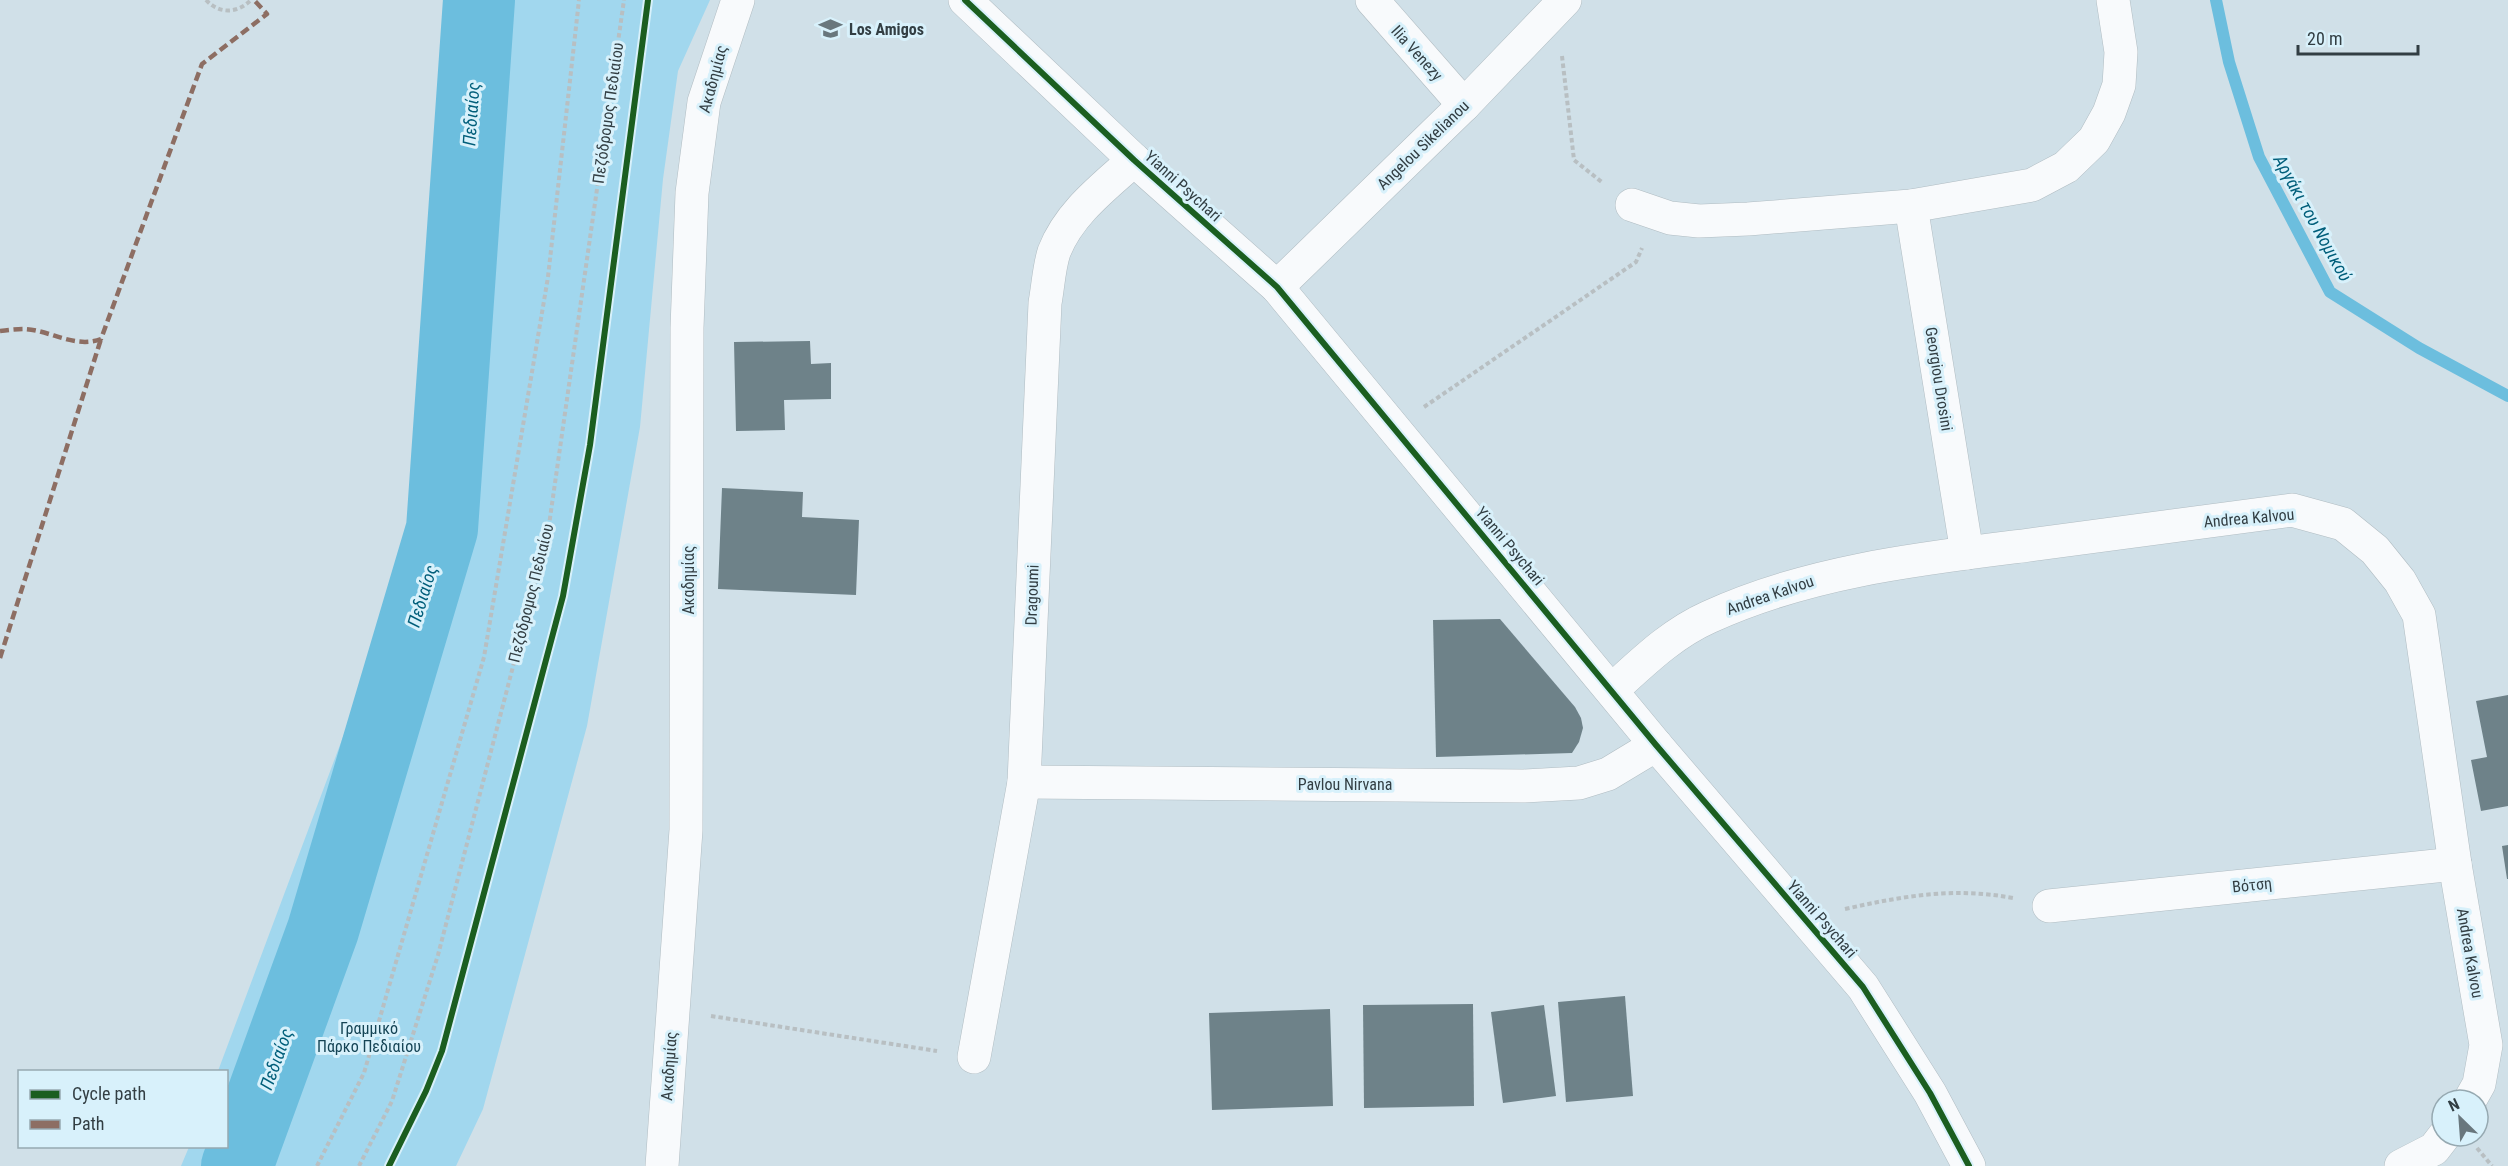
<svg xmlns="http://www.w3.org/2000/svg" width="2508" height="1166" viewBox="0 0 2508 1166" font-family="'Roboto Condensed',sans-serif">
	<rect width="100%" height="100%" fill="#d0e0e8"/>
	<polygon fill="#a1d7ee" points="510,0 710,0 678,71 663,179 640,427 587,726 483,1109 456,1166 181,1166 189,1147 226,1146 226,1072 218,1071 454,440 502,93"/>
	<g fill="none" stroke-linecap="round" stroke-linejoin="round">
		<polyline stroke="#6cbede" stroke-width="12" points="2216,0 2229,62 2259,157 2330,292 2419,348 2508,396"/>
		<polyline stroke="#6cbede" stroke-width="72" points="237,1166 323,930 442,529 479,0"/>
	</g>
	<g fill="#6e8289">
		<polygon points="810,341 811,364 831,363 831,399 784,400 785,430 736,431 734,342"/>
		<polygon points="722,488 803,492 802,517 859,520 856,595 718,589"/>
		<polygon points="1500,619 1575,707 1581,718 1583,728 1579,742 1572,753 1436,757 1433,620"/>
		<polygon points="2508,695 2508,806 2481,811 2471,760 2487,757 2476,701"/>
		<polygon points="2508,845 2508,879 2507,879 2502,846"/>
		<polygon points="1625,996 1633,1096 1566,1102 1558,1002"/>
		<polygon points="1473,1004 1474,1106 1364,1108 1363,1005"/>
		<polygon points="1544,1005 1556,1096 1503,1103 1491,1012"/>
		<polygon points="1330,1009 1333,1106 1212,1110 1209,1013"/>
	</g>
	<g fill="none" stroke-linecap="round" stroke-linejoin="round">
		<defs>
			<g id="minor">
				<polyline points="965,0 1134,160 1277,287 1656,745 1863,987 1930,1093 1969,1166"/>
				<polyline points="1372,0 1464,105"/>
				<polyline points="1632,205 1670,218 1699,221 1748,219 1911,206 2032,185 2066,167 2094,140 2109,113 2119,85 2121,52 2113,0"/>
				<polyline points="1911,206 1967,553"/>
				<polyline points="1277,287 1464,105 1565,0"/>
				<path d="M1612,690C1643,662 1671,634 1709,617C1807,572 1917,559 2022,546C2112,534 2202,522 2292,510L2343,524L2375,550L2400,581L2419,615L2455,864L2486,1045L2479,1084L2470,1100"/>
				<polyline points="1024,782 1524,786 1579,783 1608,774 1656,745"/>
				<polyline points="2049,906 2455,864"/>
				<path d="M974,1057L1024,782L1045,303C1048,287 1049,267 1054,252C1069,213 1104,187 1134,160"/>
				<polyline points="662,1166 686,830 687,328 692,193 704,102 738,0"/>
				<polyline points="2401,1166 2434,1149 2444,1136"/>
			</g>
		</defs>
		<use href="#minor" stroke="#b0bcc2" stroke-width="34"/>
		<g stroke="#b8bfc2" stroke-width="4" stroke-dasharray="4.5 3" stroke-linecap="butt">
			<path d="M206,0C219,14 237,14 251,0"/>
			<polyline points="1562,56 1574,160 1603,183"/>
			<polyline points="1424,407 1636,262 1642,248"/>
			<path d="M1845,909C1903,896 1954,887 2013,898"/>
			<polyline points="711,1016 937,1051"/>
			<polyline points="2477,1148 2492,1166"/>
			<polyline points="317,1166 364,1073 484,657 548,277 579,0"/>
			<polyline points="359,1166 392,1101 438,955 548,532 624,0"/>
		</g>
		<use href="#minor" stroke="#f8fafc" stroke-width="33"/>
		<g stroke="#8d6e63" stroke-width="4.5" stroke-dasharray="9 4.5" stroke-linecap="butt">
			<path d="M0,331C8,330 17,329 24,329C50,330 75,349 101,339L202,64L267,14L254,0"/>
			<polyline points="0,658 101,339"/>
		</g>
		<defs>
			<g id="cycleway">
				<polyline points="965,0 1134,160 1277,287 1656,745 1863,987 1930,1093 1969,1166"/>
				<polyline points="389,1166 426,1091 442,1051 563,596 590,445 648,0"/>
			</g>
		</defs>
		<use href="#cycleway" stroke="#d8f1fb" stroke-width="10"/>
		<use href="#cycleway" stroke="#1b5e20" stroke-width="6"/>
	</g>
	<defs>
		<symbol id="school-bare" viewBox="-9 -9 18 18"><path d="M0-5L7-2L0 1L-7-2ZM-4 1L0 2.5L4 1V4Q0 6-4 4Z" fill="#69777d" stroke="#d8f1fb" stroke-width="2.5" paint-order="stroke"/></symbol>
	</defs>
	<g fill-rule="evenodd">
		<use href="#school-bare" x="814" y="12" width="33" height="33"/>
	</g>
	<g text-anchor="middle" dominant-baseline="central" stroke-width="6" stroke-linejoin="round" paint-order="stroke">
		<g font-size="16" font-weight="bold" fill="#323e43" stroke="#d8f1fb" text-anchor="start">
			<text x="849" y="29">Los Amigos</text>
		</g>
		<g font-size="16" fill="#323e43" stroke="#d8f1fb">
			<text transform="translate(1417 53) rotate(48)">Ilia Venezy</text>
			<text transform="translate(713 79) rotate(-75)">Ακαδημίας</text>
			<text transform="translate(608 113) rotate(-82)">Πεζόδρομος Πεδιαίου</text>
			<text transform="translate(1423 145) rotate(-44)">Angelou Sikelianou</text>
			<text transform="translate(1183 186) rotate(42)">Yianni Psychari</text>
			<text transform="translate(1939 379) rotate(81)">Georgiou Drosini</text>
			<text transform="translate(2249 518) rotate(-5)">Andrea Kalvou</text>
			<text transform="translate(1510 546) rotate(50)">Yianni Psychari</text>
			<text transform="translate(688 580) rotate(-90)">Ακαδημίας</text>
			<text transform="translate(531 593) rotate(-76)">Πεζόδρομος Πεδιαίου</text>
			<text transform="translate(1032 595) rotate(-88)">Dragoumi</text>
			<text transform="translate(1770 595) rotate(-19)">Andrea Kalvou</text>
			<text x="1345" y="784">Pavlou Nirvana</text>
			<text transform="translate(2252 885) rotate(-6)">Βότση</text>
			<text transform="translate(1822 919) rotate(49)">Yianni Psychari</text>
			<text transform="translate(2470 953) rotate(80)">Andrea Kalvou</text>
			<text transform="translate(669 1066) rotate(-86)">Ακαδημίας</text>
		</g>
		<g font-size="16" fill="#154455" stroke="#d8f1fb">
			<text x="369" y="1028">Γραμμικό<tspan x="369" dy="18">Πάρκο Πεδιαίου</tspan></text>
		</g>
		<g font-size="18" font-style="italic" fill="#005e7a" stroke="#d8f1fb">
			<text transform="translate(471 114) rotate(-86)">Πεδιαίος</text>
			<text transform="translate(2313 218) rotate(61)">Αργάκι του Νομικού</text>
			<text transform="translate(422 596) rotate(-73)">Πεδιαίος</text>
			<text transform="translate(276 1059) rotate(-70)">Πεδιαίος</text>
		</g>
	</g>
	<rect x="18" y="1070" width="210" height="78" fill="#d8f1fb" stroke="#96a9b1" stroke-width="1.5"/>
	<rect x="30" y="1090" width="30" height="9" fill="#1b5e20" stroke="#96a9b1" stroke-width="1.5"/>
	<text x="72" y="1100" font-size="18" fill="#323e43">Cycle path</text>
	<rect x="30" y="1120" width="30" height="9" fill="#8d6e63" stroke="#96a9b1" stroke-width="1.5"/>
	<text x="72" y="1130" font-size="18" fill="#323e43">Path</text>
	<g transform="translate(2460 1118) rotate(335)"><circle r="28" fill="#d8f1fb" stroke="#96a9b1" stroke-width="1.5"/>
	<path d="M0-4.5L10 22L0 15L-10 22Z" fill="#69777d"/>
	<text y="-9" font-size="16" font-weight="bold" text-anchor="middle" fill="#323e43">N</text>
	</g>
	<path d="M2298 45v9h120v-9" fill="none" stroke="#323e43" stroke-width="3"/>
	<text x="2307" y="45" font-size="18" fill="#323e43" stroke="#d8f1fb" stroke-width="4.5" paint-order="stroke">20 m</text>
</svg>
